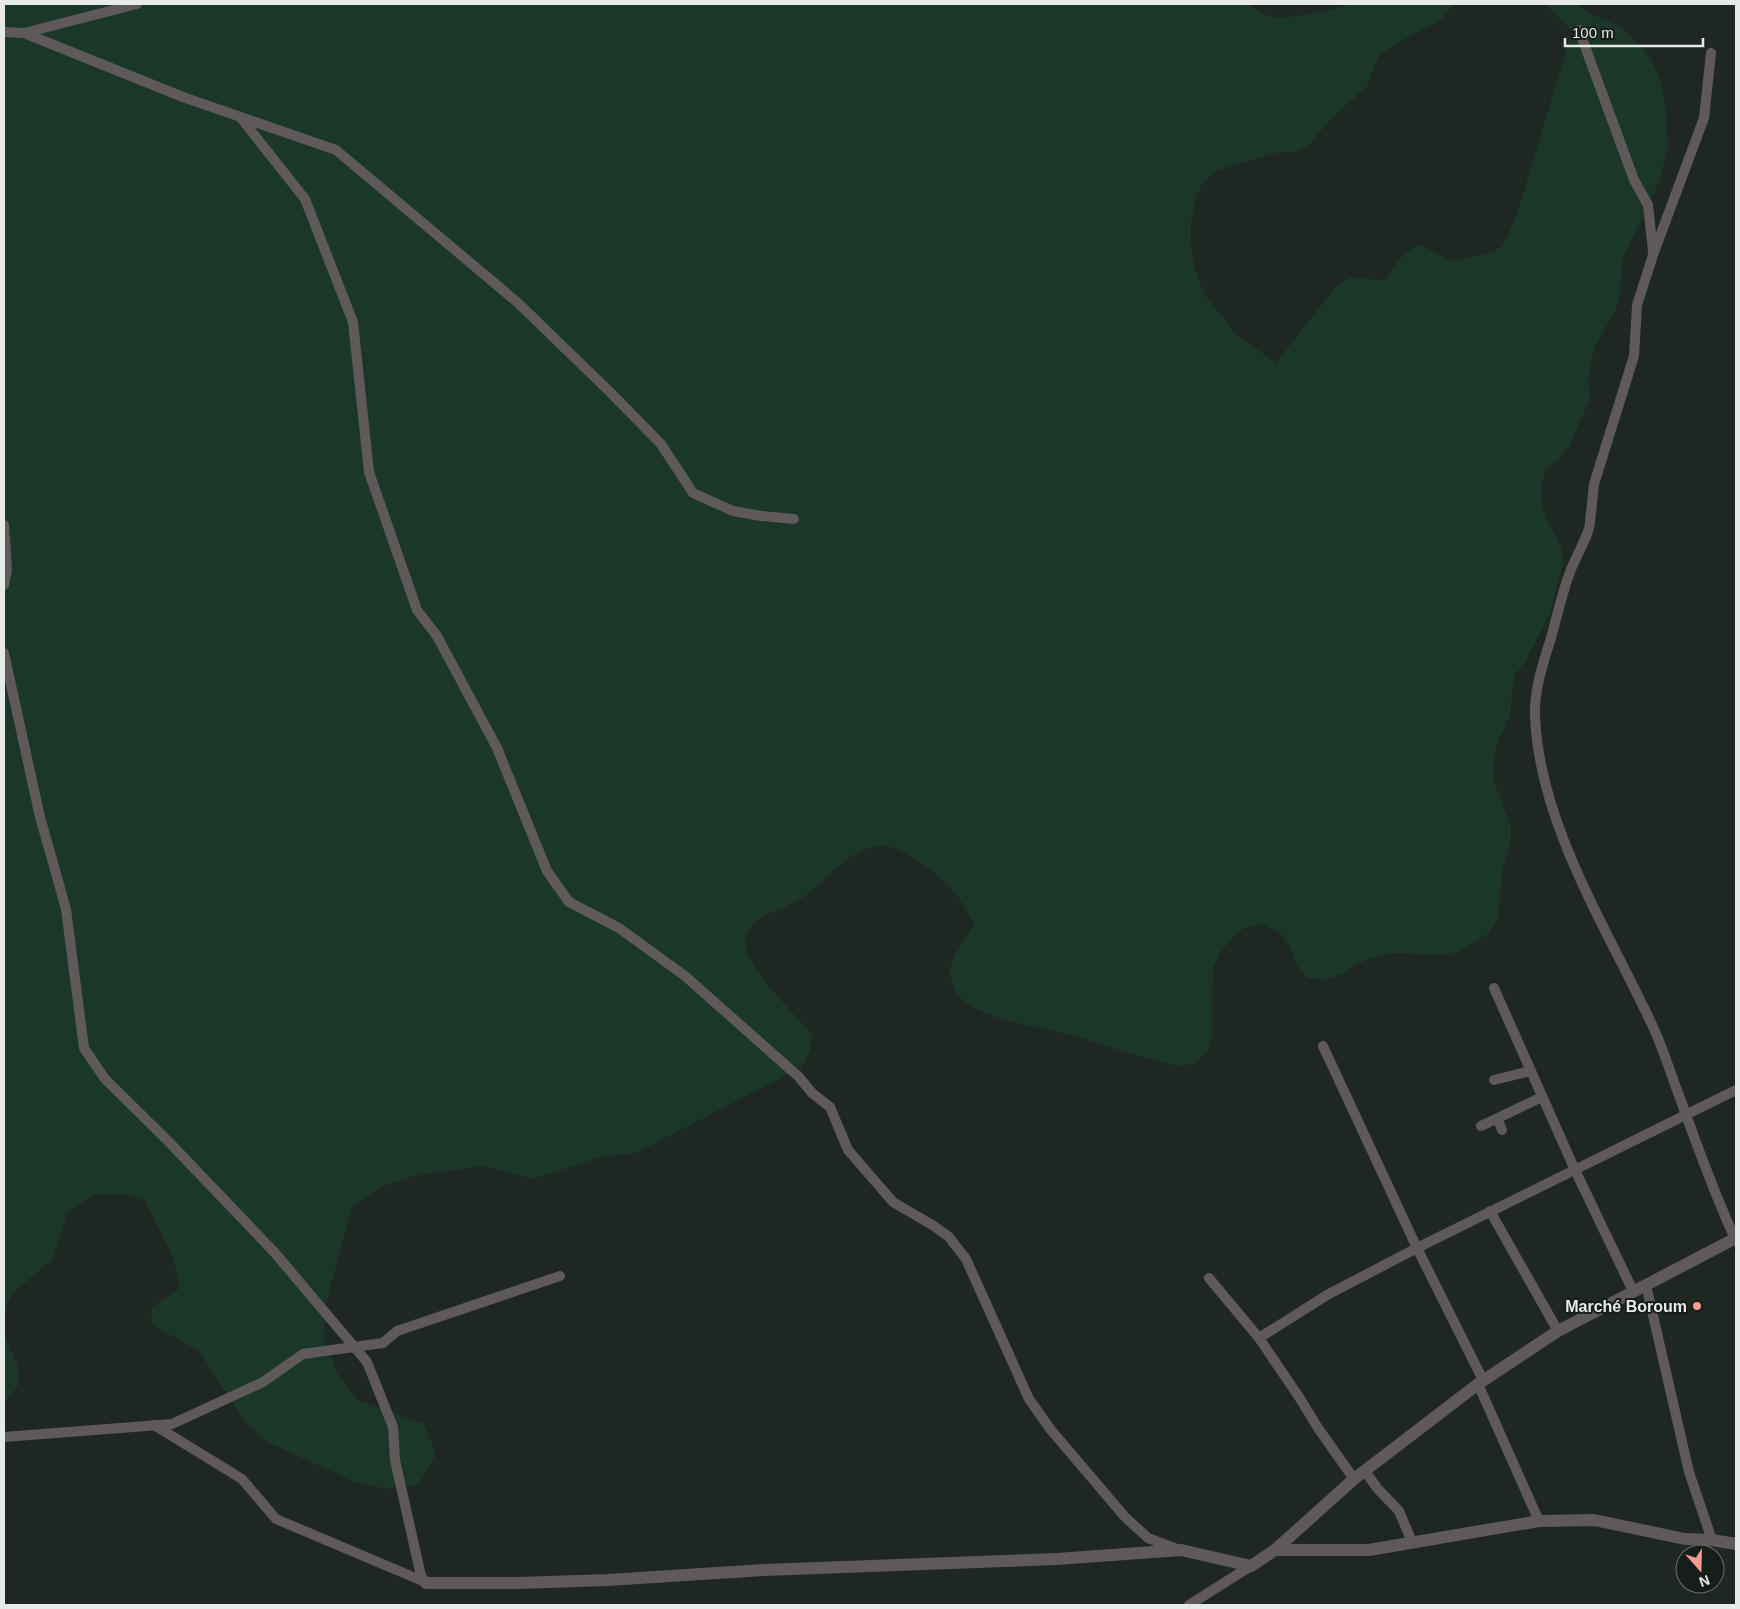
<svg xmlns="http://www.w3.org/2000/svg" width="1740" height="1609" viewBox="0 0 1740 1609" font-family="Arial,sans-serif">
	<rect width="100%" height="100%" fill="#1f2723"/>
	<g fill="#1b372a">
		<path d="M4,4H1251C1256,10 1265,16 1274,17C1289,19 1335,10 1350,4H1454L1440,21L1410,36L1379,55L1367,86L1329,121L1309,145L1295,152H1279L1232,166L1216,171L1203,182L1196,197L1190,229L1193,263L1204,294L1237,335L1276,363L1334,289L1349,278L1384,280L1405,253L1420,244L1450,261L1483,255L1502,247L1517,214L1572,31L1545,4H1578L1588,13L1620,26L1643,49L1653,63L1660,79L1666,112L1668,146L1660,179L1622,260L1620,294L1615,311L1596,344L1591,362L1588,381L1590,399L1569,447L1559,459L1546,469L1541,486V503L1546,518L1561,547L1563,563L1550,613L1525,662L1514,676L1510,715L1496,747L1493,764L1494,781L1511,827L1510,844L1502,873L1498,918L1489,933L1460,951L1443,955H1426L1408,953H1389L1372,958L1357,964L1343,974L1324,980L1307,978L1296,964L1290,947L1280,933L1263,924L1244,928L1231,939L1220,953L1213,968L1212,1037L1207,1053L1193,1064L1177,1066C1142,1058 1108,1046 1074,1036C1042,1027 991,1021 965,1002C957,996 950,982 950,972C949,959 968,937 974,925C959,891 940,874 908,855C901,851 891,845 883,846C846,847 827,883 799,900C785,909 763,913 752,925C749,929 745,939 745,943C747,968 794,1014 812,1034L810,1051L802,1067L636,1153L601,1157L533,1179L483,1166L414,1176L381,1187L352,1206L325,1307L324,1340L337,1373L358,1400L424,1424L436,1454L419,1484L387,1489L355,1482L267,1442L243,1419L199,1351L151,1324L152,1307L180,1288L173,1257L145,1201L128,1195H94L67,1213L53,1259L14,1292L4,1312Z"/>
		<polygon points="4,1334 18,1367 19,1384 4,1404"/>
	</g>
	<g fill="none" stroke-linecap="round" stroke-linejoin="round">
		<g stroke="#5f5a59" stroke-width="10">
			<polyline points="1579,30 1634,180 1648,205 1653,251"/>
			<polyline points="4,32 24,33 137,4"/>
			<polyline points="24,33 183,97 336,150 517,302 610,392 661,444 693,493 733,511 761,516 794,519"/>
			<path d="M1711,53L1704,118L1653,255L1637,305L1634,356L1594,484L1590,522C1591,530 1574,561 1570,572C1562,594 1557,616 1551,638C1543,664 1534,689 1535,717C1540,827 1609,931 1654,1029C1664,1051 1671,1075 1680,1098C1697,1146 1715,1195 1736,1241"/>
			<polyline points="241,118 305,199 353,322 369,472 417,610 437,636 497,748 547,871 569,902 619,928 685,976 799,1077 812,1093 830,1107 848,1150 893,1202 934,1226 949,1237 966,1259 1029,1399 1051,1430 1125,1517 1148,1538 1177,1549"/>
			<polyline points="4,525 7,569 4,585"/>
			<polyline points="4,653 40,817 66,909 84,1048 105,1079 168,1141 275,1253 367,1362 393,1427 395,1460 421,1576 426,1583"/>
			<polyline points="1494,988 1575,1170 1633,1291"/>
			<polyline points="1323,1046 1417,1248 1483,1380"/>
			<polyline points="1494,1080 1531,1071"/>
			<polyline points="1498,1120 1502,1130"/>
			<polyline points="1481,1126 1542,1097"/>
			<polyline points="1490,1211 1558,1331"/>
			<polyline points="1209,1278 1259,1338 1299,1397 1318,1428 1354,1479"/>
			<polyline points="1646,1285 1689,1472 1712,1540"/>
			<polyline points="1259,1338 1327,1295 1417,1248 1736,1090"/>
			<polyline points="1478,1384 1539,1521"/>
			<polyline points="154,1425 242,1479 276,1519 425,1582"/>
			<polyline points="4,1437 172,1424 263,1382 303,1354 383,1343 397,1331 560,1276"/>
			<polyline points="1365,1471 1377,1488 1399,1511 1412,1542"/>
			<polyline points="1189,1605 1251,1566"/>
		</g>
		<g stroke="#5f5a59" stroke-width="12">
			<polyline points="1275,1550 1369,1550 1539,1521 1594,1520 1685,1539 1712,1540 1736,1544"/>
			<polyline points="426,1583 518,1583 608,1580 764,1570 1057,1559 1181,1550 1251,1566 1275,1550 1354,1479 1478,1384 1558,1331 1736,1238"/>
		</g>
	</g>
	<circle fill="#f59c93" stroke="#161d1a" stroke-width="2" cx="1697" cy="1306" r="5"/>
	<g text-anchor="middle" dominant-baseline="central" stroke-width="4" stroke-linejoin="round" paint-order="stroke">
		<g font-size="16" font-weight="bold" fill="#e6ebe8" stroke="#161d1a" text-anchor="end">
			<text x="1687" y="1306">Marché Boroum</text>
		</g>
	</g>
	<rect width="1740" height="1609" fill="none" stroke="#e6ebe8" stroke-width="10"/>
	<g transform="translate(1700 1569) rotate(160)"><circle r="24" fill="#161d1a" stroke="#696f6c"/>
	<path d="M0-4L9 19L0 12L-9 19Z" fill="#f59c93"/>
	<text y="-8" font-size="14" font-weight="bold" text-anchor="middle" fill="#e6ebe8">N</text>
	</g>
	<path d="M1565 38v8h138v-8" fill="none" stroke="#e6ebe8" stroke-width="2.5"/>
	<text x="1572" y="38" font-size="15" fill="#e6ebe8" stroke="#161d1a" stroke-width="4" paint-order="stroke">100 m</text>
</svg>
